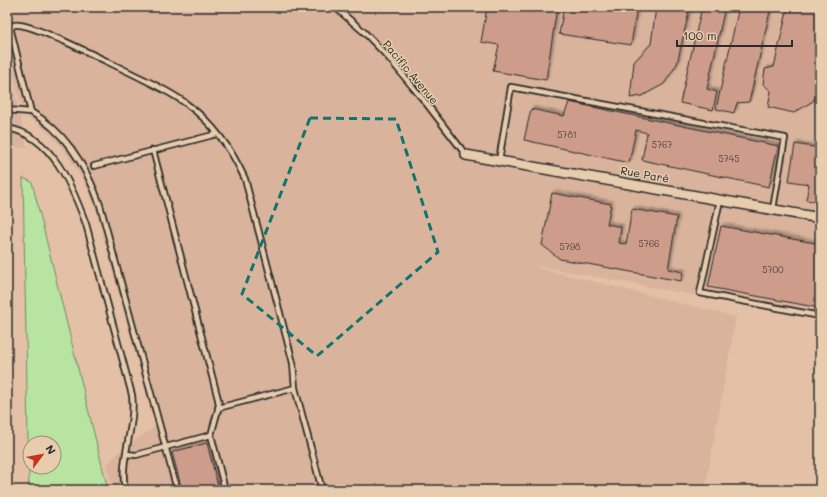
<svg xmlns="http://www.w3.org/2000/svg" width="827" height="497" viewBox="0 0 827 497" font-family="Mali,sans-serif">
	<defs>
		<filter id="shadow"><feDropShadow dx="2.5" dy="-2.5" stdDeviation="1" flood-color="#0004"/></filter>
	</defs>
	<rect width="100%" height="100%" fill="#e4c1a6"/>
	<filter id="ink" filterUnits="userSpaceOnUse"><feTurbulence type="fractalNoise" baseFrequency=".025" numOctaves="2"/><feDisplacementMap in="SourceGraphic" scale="8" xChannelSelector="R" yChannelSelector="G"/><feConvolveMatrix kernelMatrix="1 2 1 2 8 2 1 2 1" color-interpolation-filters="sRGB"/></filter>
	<g filter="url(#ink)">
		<g fill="#d9b39c">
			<polygon points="7,7 820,7 820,319 538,266 520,238 539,268 736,317 705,490 113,490 107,465 122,449 155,427 95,207 85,184 68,156 59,144 49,133 37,123 29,119 20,101 7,50"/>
			<polygon points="7,55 27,148 7,146"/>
		</g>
		<path fill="#b8e4a2" stroke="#728866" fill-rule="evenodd" d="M23,178L32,182L108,490H29ZM30,443H54V467H30Z"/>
		<g fill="#ce9c8b" stroke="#2b2b2b" filter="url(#shadow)">
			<polygon points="432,7 449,7 448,10"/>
			<polygon points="487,7 557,7 546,80 493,71 499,45 481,42"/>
			<polygon points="564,7 637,7 631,45 559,34"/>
			<polygon points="656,7 690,7 677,64 664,84 642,96 630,98 634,62 651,44"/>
			<polygon points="702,7 725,7 707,89 717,92 713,110 680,103"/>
			<polygon points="739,7 771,7 749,102 737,103 734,113 716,109"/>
			<polygon points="788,7 820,7 820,89 813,101 794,113 768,107 771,91 763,84 765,69 774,67"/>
			<polygon points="569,102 778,146 769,187 642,160 647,133 636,130 629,163 524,140 531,109 564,116"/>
			<polygon points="795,144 820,148 820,202 806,200 809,184 789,181"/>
			<polygon points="552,193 611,204 607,224 621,227 619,243 626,244 632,209 677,217 668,269 683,272 681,281 560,259 542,245"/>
			<polygon points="721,226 820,244 820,308 708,287"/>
			<polygon points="207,443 219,490 182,490 172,452"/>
		</g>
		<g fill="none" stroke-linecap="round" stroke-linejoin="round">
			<defs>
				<g id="lane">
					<polyline points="335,7 364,32 388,57 426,103 466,155"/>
					<path d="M7,110L31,112L11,31C11,26 13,24 19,25C32,26 51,36 64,41C88,52 112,64 135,75C153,84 173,93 188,105C214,124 232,150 245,179L293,363L295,388L322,490"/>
					<path d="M31,112C66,132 87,168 100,205L176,486"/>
					<path d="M7,128C52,135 72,186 86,224L132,395C136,426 119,460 125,490"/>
					<polyline points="153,150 218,399 219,406 211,435 225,490"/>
					<polyline points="499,161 511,87 785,138 773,209"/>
					<polyline points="94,166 217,134"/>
					<polyline points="720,200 700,293 820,316"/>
					<polyline points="218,408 295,388"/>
					<polyline points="126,454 136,455 211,435"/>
				</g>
				<polyline id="street" points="466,155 820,218"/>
			</defs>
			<use href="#lane" stroke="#2b2b2b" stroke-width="8"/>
			<use href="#street" stroke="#2b2b2b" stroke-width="12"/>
			<use href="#lane" stroke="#e7ccae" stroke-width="4.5"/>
			<use href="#street" stroke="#e7ccae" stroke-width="9"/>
		</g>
	</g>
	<path fill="none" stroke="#0f766e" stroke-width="3" stroke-dasharray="8 5" stroke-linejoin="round" d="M310,118L396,119L438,252L317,356L242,294Z"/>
	<g text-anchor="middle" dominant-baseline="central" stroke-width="3" stroke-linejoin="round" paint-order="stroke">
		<g font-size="9" fill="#544743">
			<text x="567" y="134">5781</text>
			<text x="662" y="144">5767</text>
			<text x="729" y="158">5745</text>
			<text x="649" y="243">5766</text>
			<text x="570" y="246">5798</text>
			<text x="773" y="269">5700</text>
		</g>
		<g font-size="11" fill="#2b2b2b" stroke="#e7ccae">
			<text transform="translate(411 72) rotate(50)">Pacific Avenue</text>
			<text transform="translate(645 174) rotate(10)">Rue Paré</text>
		</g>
	</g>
	<rect width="827" height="497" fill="none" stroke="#e7ccae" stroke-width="24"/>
	<rect x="12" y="12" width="803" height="473" fill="none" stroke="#2b2b2b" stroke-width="1.5" filter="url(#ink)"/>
	<g transform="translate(42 455) rotate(58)"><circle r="19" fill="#e7ccae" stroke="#9c8c7a"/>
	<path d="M0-3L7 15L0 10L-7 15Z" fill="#c8321e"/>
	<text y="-6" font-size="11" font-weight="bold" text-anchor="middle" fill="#2b2b2b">N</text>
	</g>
	<path d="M677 40v6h115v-6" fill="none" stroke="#2b2b2b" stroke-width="2"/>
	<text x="683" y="40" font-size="12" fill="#2b2b2b" stroke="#e7ccae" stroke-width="3" paint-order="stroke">100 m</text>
</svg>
